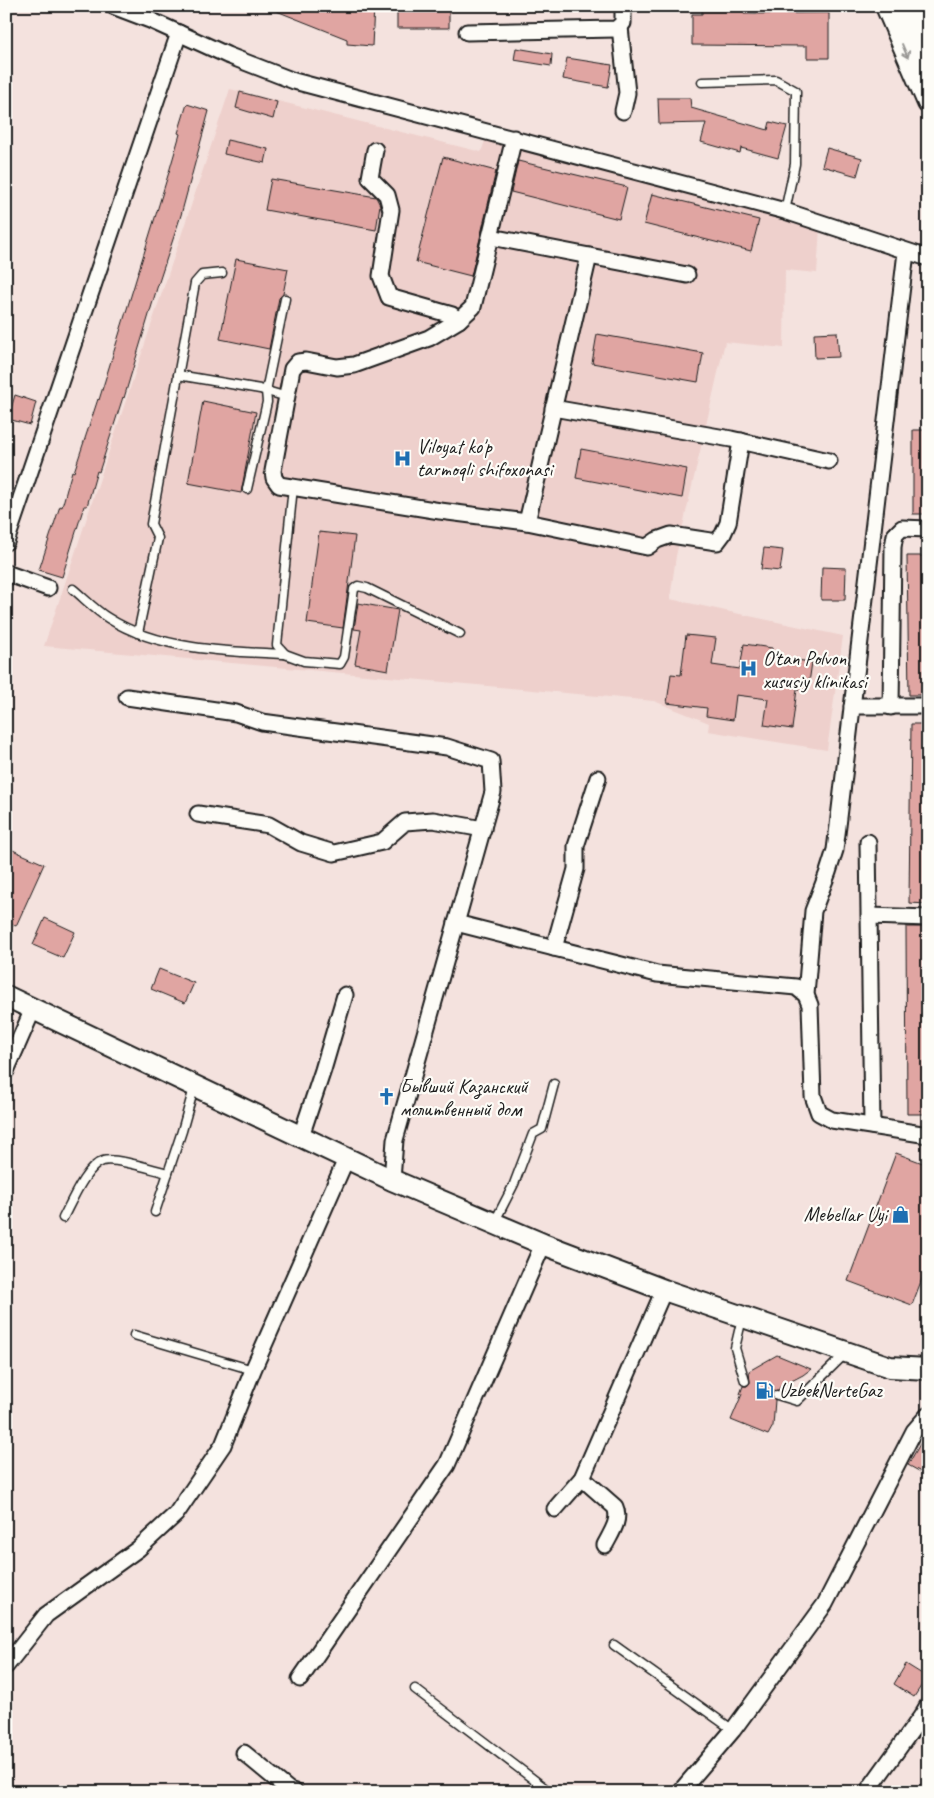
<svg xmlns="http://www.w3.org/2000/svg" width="934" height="1798" viewBox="0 0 934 1798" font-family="Caveat,sans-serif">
	<rect width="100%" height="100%" fill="#f4e2de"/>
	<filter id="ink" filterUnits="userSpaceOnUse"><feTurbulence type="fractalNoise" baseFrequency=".02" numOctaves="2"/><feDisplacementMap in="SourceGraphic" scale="10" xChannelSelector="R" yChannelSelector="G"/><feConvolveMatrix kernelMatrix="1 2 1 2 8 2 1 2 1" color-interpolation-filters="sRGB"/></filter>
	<g filter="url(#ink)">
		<polygon fill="#eed0cc" points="230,89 481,152 485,141 820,228 817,273 785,270 784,348 725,342 676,556 670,599 843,636 827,750 708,731 709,723 654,701 44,646"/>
		<g fill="#e0a5a2" stroke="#1c1c1c">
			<polygon points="264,6 374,6 372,46 347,44 347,39"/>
			<rect x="397" y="6" width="52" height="22"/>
			<polygon points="702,6 744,6 744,14 829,13 829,58 807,58 807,46 692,45 692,14 702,14"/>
			<polygon points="516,48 552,54 551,66 514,60"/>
			<polygon points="567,58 612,65 608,87 563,79"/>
			<polygon points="240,92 277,102 273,119 236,108"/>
			<polygon points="658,98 690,98 691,108 768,130 770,122 787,126 778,158 741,148 740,153 701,142 706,123 659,124"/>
			<polygon points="187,104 209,111 181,215 157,288 124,398 123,397 99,472 97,471 87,506 84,506 62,577 39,570 60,506 62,507 72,471 74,472 98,399 99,400 169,172 180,134 178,133"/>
			<polygon points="227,140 268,149 265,163 224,154"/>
			<polygon points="827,148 862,158 857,176 822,166"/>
			<polygon points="443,157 496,171 471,276 416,262"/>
			<polygon points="518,161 627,187 619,219 511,192"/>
			<polygon points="271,179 376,197 380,205 376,230 265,210"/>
			<polygon points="652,194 759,220 751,251 644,224"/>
			<polygon points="236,259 288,269 283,294 279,298 269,349 220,339"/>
			<polygon points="837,332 839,357 815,358 814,333"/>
			<polygon points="597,334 703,353 698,382 592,363"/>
			<polygon points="15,395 36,402 30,425 8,419"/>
			<polygon points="203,401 256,412 241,493 188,483"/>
			<rect x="913" y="430" width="15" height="84"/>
			<polygon points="581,449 687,469 682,498 576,478"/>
			<polygon points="319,532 355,536 343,628 307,623"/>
			<polygon points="764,548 783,550 780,571 761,569"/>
			<polygon points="907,556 928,556 928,695 909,695"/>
			<polygon points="822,567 846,568 845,600 821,600"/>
			<polygon points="358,603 398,610 388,670 355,664 361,630 354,629"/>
			<polygon points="686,635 716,638 712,665 740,669 744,644 772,648 771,657 812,662 808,690 797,689 792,729 764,725 768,699 736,695 733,720 706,716 707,708 667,703 671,674 681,675"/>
			<polygon points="911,724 928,724 928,904 909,903"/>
			<polygon points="6,847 44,864 16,926 6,921"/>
			<polygon points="45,918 75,932 63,958 33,945"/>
			<polygon points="906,927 928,927 928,1114 907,1114"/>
			<polygon points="159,969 194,983 185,1003 151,989"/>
			<polygon points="896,1153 928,1165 928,1263 912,1305 848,1281"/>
			<polygon points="777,1355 811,1369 803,1375 780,1387 779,1390 773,1391 772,1397 775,1400 773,1426 768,1435 731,1420 742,1394 740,1394 743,1386 747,1386 750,1383 749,1371"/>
			<polygon points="928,1430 928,1476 908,1465"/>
			<polygon points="906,1664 927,1677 914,1697 894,1684"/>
		</g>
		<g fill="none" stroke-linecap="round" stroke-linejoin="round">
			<defs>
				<g id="lane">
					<polyline points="914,22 928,22"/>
					<polyline points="702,82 776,80 796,91 795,164 785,211"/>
					<polyline points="178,375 260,389 287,397"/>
					<polyline points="293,487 277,645 285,654 304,661 340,664 344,657 354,589 358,586 367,588 460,634"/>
					<polyline points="247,489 267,402 266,391 285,299"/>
					<path d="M73,589C84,598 95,610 108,618C158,650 228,652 285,654"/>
					<polyline points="138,633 158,538 151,524 195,283 202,275 222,273"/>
					<polyline points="155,1212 182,1131 194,1088"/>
					<path d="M63,1218C71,1203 86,1166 103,1161C115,1157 154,1170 168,1173"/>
					<polyline points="494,1223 514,1184 533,1134 542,1129 554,1084"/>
					<polyline points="742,1318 735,1348 745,1381"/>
					<polyline points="134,1335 253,1370"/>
					<polyline points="777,1395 797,1401 845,1354"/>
					<polyline points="614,1645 733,1730"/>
					<polyline points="415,1689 550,1792"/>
				</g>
				<g id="street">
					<polyline points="113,6 150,20 227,55 294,81 785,211 928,258"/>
					<polyline points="620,27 627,93 623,111"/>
					<polyline points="467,32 616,29 623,23 623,6"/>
					<polyline points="514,138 473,307 459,320 429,338 354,365 337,367 306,361 298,362 292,369 273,471 274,478 279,485 440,511 527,522 647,547 657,540 671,535 717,542 723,534 728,523 741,441"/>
					<polyline points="375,150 370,178 387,195 391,210 381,276 389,297 452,315 459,320"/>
					<polyline points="491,237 687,275"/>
					<polyline points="906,252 838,826 835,850 828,872 813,911 806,995 810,1005 813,1096 819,1113 832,1120 928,1135"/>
					<polyline points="553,408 731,439 829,461"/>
					<polyline points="527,522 589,256"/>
					<polyline points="6,542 179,33"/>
					<polyline points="6,573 48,588"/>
					<polyline points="127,697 236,713 262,722 447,747 491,761 493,792 395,1140 392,1180"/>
					<polyline points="852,706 928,706"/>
					<polyline points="891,707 893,547 895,535 902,528 928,529"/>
					<polyline points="198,814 269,825 301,843 334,853 382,842 405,822 433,820 483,829"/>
					<polyline points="868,842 872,1126"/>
					<polyline points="870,916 928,918"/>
					<polyline points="456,923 657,974 796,987 806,995"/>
					<polyline points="554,948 576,869 576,846 598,778"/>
					<polyline points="6,1071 33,1009"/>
					<polyline points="301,1136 323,1070 345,995"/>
					<path d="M582,1478L615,1507C621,1520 611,1533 605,1545"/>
					<polyline points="555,1509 582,1478 664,1290"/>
					<polyline points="6,1666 46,1615 138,1549 176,1514 223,1445 253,1370 347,1157"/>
					<polyline points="300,1679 447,1465 543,1244"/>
					<polyline points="244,1753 289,1790 295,1792"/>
					<polyline points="680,1792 733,1730 825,1604 914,1431 928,1415"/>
					<polyline points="867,1792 921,1717 928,1705"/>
				</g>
				<g id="secondary">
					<polyline points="886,6 928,103"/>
					<polyline points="907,6 928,59"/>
					<polyline points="6,996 392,1180 543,1244 664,1290 890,1367 928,1369"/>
				</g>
			</defs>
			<use href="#lane" stroke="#1c1c1c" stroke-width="11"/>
			<use href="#street" stroke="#1c1c1c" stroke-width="19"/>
			<use href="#secondary" stroke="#1c1c1c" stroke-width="24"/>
			<use href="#lane" stroke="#fdfcf7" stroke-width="8"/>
			<use href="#street" stroke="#fdfcf7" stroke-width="15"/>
			<use href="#secondary" stroke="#fdfcf7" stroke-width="20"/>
		</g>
		<defs><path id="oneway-shaft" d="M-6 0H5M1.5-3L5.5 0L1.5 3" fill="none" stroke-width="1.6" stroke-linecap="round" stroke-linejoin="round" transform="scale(1.25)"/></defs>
		<use stroke="#989794" href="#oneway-shaft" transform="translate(905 51) rotate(67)"/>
	</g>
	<defs>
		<symbol id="hospital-bare" viewBox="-9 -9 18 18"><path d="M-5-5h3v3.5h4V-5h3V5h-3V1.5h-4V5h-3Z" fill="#1f6fb2" stroke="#fdfcf7" stroke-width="2.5" paint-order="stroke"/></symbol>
		<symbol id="church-bare" viewBox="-9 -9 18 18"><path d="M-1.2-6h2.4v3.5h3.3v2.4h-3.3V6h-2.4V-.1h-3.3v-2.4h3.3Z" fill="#1f6fb2" stroke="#fdfcf7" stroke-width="2.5" paint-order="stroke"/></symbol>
		<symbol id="shop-bare" viewBox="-9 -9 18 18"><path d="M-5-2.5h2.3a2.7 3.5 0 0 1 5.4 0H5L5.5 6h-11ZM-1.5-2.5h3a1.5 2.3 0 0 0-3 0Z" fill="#1f6fb2" stroke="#fdfcf7" stroke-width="2.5" paint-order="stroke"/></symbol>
		<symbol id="fuel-bare" viewBox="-9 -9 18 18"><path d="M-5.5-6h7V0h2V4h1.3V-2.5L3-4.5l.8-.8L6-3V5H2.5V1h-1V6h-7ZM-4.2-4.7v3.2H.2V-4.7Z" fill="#1f6fb2" stroke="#fdfcf7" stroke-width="2.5" paint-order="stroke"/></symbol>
	</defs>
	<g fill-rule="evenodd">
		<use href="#hospital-bare" x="390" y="446" width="25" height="25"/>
		<use href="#hospital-bare" x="736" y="656" width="25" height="25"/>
		<use href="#church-bare" x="374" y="1084" width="25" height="25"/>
		<use href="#shop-bare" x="888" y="1202" width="25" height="25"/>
		<use href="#fuel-bare" x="752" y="1378" width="25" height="25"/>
	</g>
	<g text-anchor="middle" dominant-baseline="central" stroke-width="4.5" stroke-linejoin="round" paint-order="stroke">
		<g font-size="20" fill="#1c1c1c" stroke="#fdfcf7" text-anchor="start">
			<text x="417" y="446">Viloyat ko'p<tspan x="417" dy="23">tarmoqli shifoxonasi</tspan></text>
			<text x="763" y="658">O'tan Polvon<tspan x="763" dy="23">xususiy klinikasi</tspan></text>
			<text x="400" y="1086">Бывший Казанский<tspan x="400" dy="23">молитвенный дом</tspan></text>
			<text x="887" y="1214" text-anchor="end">Mebellar Uyi</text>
			<text x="779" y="1390">UzbekNerteGaz</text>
		</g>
	</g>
	<rect width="934" height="1798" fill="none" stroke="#fdfcf7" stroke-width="25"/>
	<rect x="12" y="12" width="909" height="1773" fill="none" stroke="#1c1c1c" stroke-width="2" filter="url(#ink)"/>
</svg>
